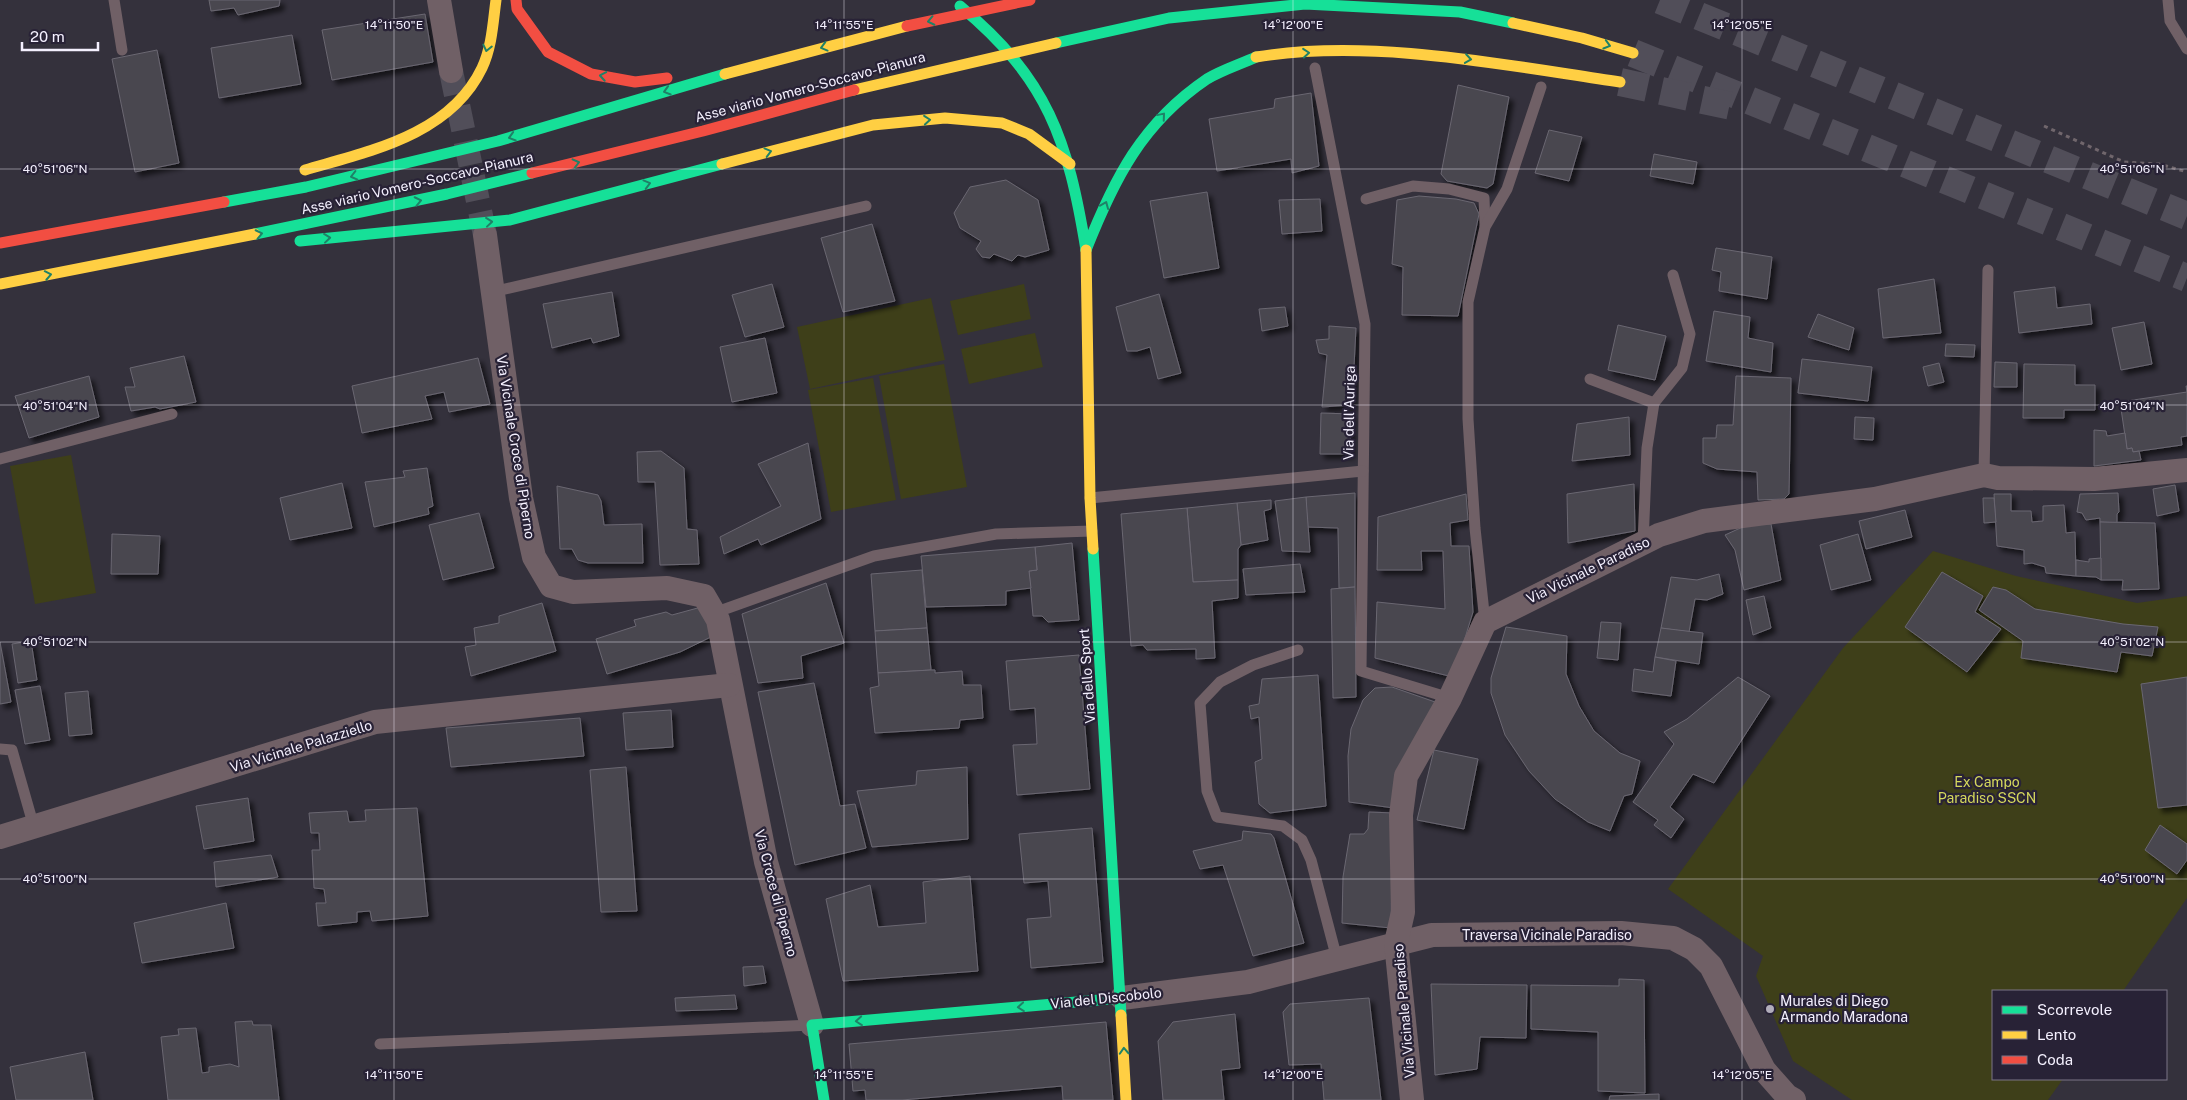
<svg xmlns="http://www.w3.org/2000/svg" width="2187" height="1100" viewBox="0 0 2187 1100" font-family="'Public Sans',sans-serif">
	<defs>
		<filter id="shadow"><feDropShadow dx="4.5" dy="4.5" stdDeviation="2.5" flood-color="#0009"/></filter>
	</defs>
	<rect width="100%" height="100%" fill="#34313c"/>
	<g fill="#3e3f19">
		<polygon points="1024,284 1031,319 958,335 950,301"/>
		<polygon points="931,298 945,360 810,389 797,327"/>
		<polygon points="1035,333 1043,367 969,384 961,349"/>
		<polygon points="944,364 967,487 901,499 879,376"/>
		<polygon points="873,378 896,500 831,512 808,390"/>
		<polygon points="71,455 96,593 35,604 10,466"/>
		<polygon points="1933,551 2016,576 2137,603 2187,596 2187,898 2123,991 1993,991 1993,1079 2063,1079 2048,1100 1852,1100 1793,1061 1756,976 1763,956 1668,889 1843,648"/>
	</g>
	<g fill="#494650" stroke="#6a6771" filter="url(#shadow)">
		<polygon points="209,0 280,0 279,6 238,15 234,8 211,11"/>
		<polygon points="425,14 433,62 332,80 322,30"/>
		<polygon points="292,35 301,84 219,98 211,48"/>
		<polygon points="157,50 179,163 135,172 112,59"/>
		<polygon points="1458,85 1509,97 1493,184 1487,188 1447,181 1441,174"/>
		<polygon points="1311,93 1319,166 1292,173 1291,159 1217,171 1209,119 1274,108 1275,99"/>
		<polygon points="1549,130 1582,137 1569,181 1535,173"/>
		<polygon points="1654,154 1697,162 1693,184 1650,176"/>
		<polygon points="1006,180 1038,200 1049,250 1025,257 1018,255 1012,261 994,254 990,258 982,257 976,249 981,241 960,228 954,213 970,187"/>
		<polygon points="1207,192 1219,268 1164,278 1150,201"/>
		<polygon points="1419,196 1456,199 1474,203 1479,214 1458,316 1402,315 1403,267 1392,264 1397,200"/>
		<polygon points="1320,199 1322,231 1282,234 1279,200"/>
		<polygon points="872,224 895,301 843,312 821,238"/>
		<polygon points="1716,248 1772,257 1767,299 1719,291 1721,272 1712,270"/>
		<polygon points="1934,279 1941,333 1883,338 1878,289"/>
		<polygon points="772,284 784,327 745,337 732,295"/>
		<polygon points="2055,287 2057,308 2090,304 2092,324 2019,333 2014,292"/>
		<polygon points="612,292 619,336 593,343 591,338 552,348 543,304"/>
		<polygon points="1159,294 1181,373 1158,379 1150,347 1137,351 1127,351 1116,307"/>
		<polygon points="1285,307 1288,326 1262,331 1259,309"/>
		<polygon points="1714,311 1750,317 1748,338 1773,343 1771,372 1706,361"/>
		<polygon points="1818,314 1854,328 1849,350 1808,337"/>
		<polygon points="2144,322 2152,364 2121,370 2112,328"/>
		<polygon points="1618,325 1666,336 1655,380 1608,370"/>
		<polygon points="1329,326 1356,328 1352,405 1322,407 1327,355 1319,353 1316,340 1329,339"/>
		<polygon points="765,338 777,393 732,402 720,347"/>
		<polygon points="1946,344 1975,345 1974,357 1945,356"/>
		<polygon points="184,356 196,402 160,409 155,407 131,411 125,387 135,387 130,368"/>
		<polygon points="478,358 490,404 449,412 444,392 425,396 432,419 362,433 352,386"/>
		<polygon points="1802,359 1872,367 1868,401 1798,393"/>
		<polygon points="1995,362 2017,363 2017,387 1994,387"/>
		<polygon points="1939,363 1944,382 1928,386 1923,367"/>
		<polygon points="2024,364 2075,365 2075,385 2095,385 2095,410 2064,410 2064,418 2023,418"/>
		<polygon points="89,376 99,417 29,438 15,396"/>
		<polygon points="1736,376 1791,378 1789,494 1784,499 1758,500 1757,472 1717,469 1703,463 1703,438 1716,438 1717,425 1733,425"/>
		<polygon points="2186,386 2187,386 2187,436 2181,437 2182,445 2133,452 2132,448 2127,449 2120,402 2187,392"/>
		<polygon points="1321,413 1351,414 1350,454 1320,454"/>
		<polygon points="1629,417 1630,455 1572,461 1577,424"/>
		<polygon points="1855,417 1874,418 1873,440 1854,439"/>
		<polygon points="2094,430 2106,431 2107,436 2125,433 2127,449 2132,448 2133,452 2139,451 2141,460 2094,466"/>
		<polygon points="808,443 821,519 761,545 758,539 724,554 720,537 781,506 758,464"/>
		<polygon points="661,451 684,468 687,529 697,530 699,564 660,565 655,482 638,482 637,452"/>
		<polygon points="427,468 433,506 428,508 429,514 374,527 365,482 405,477 403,471"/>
		<polygon points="342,483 352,528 290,540 280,498"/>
		<polygon points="1634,484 1635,531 1568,543 1567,494"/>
		<polygon points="2175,485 2179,511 2157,516 2153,489"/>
		<polygon points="557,486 598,495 601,501 604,525 642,524 643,563 588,563 578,560 572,549 560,549"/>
		<polygon points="1355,493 1355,587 1339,588 1338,528 1307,527 1306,497"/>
		<polygon points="2118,493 2119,512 2117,514 2117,523 2100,522 2100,518 2086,520 2082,513 2077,512 2080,494"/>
		<polygon points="1466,494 1468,520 1450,523 1451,546 1469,546 1473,612 1453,677 1375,658 1377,602 1445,609 1443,551 1421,551 1422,570 1377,570 1378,517"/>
		<polygon points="1994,494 2011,494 2011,511 2031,511 2032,522 2043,521 2043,506 2064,505 2066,533 2075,532 2076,576 2046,573 2045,567 2032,563 2024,564 2024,550 1997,546"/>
		<polygon points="1306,497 1310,552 1282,551 1275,501"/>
		<polygon points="1983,498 1994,498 1996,522 1984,523"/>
		<polygon points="1271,500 1271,509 1264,511 1268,540 1241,545 1237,503"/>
		<polygon points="1237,503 1241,545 1238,549 1238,580 1193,582 1187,508"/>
		<polygon points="1187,508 1193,582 1238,580 1238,598 1212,601 1215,658 1196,659 1196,649 1147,650 1143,645 1131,646 1121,514"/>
		<polygon points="1905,510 1912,537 1866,549 1859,521"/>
		<polygon points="479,513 494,568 443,580 429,525"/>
		<polygon points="2100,522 2155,523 2159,589 2122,590 2123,580 2101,580"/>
		<polygon points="1771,524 1781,580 1744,590 1735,550 1725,535 1747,525"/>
		<polygon points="112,534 160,536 158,574 111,574"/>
		<polygon points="1858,534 1871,580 1831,590 1820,545"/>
		<polygon points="1072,543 1079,620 1048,622 1042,616 1033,616 1029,571 1037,570 1035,547"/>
		<polygon points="1035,547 1037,570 1029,571 1031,588 1006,591 1006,605 926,607 921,556"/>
		<polygon points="2101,558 2101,580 2096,577 2076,576 2076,560 2089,562 2089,559"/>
		<polygon points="1300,564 1305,592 1246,595 1243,569"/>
		<polygon points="922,570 927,628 875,631 871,574"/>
		<polygon points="1942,572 1983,596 1975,612 2001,629 1967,672 1905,627"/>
		<polygon points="1719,574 1723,594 1707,600 1695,599 1689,632 1661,628 1671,577 1697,580"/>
		<polygon points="826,583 844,643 801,656 803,678 758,683 742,614"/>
		<polygon points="1355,587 1356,697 1333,698 1331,589"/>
		<polygon points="1993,587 2006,590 2035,609 2123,624 2158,627 2152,656 2121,652 2117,672 2021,658 2023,641 1979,610"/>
		<polygon points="1764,596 1771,628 1753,635 1746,600"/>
		<polygon points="542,603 556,651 471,676 465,647 476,645 474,628 499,623 499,616"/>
		<polygon points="705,606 715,635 680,652 607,674 596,639 636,626 634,620 666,612 672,615"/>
		<polygon points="1601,622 1621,623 1618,660 1597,658"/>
		<polygon points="1506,627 1567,636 1566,674 1579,706 1594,731 1620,753 1640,761 1632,794 1624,796 1610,831 1588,822 1555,799 1529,771 1505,735 1491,693 1491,678"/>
		<polygon points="927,628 931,670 878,673 875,631"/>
		<polygon points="1661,628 1703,633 1699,664 1655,657"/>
		<polygon points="31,641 37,680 18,683 12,644"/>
		<polygon points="0,642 11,702 0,704"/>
		<polygon points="1079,655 1090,789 1017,795 1013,745 1037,744 1035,708 1010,710 1006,661"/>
		<polygon points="1655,657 1676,661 1671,696 1632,691 1634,669 1653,672"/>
		<polygon points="931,670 935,670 935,673 962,671 963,685 981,685 983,718 960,720 959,728 875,733 870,688 879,686 878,673"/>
		<polygon points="1318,675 1326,806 1270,813 1259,804 1255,762 1262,759 1259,717 1251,719 1249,706 1259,704 1262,679"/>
		<polygon points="1738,677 1770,696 1714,783 1693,774 1670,807 1684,819 1671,838 1654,825 1658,820 1633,802 1674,744 1664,732 1687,719"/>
		<polygon points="2187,677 2187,805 2158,808 2141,684"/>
		<polygon points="814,683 840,806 855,804 866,848 795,865 758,692"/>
		<polygon points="40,686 50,740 25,744 15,690"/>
		<polygon points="1392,687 1438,703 1394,808 1349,802 1348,756 1351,729 1363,700 1375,688"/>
		<polygon points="88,691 92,734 69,736 65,693"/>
		<polygon points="671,710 673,747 626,750 623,713"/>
		<polygon points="580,718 584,756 451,767 446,728"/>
		<polygon points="1434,750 1478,759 1464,829 1417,820"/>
		<polygon points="626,767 637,911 601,912 590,770"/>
		<polygon points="967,767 968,839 872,847 857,791 916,785 917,771"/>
		<polygon points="248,798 254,841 204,849 196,806"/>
		<polygon points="417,808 428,916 372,921 370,911 357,912 357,922 318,926 316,903 326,903 324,889 314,888 312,850 320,850 319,833 311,833 309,813 347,811 349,822 366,821 365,810"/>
		<polygon points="1369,812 1393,813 1391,928 1342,923 1343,877 1350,834 1364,834 1368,829"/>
		<polygon points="2160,825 2187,844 2187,860 2177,874 2145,850"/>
		<polygon points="1092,828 1103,962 1031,968 1027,919 1051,917 1048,881 1024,883 1019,834"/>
		<polygon points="1243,831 1271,834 1274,838 1304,943 1253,956 1223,865 1200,869 1193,851 1242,840"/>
		<polygon points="271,855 278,877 216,887 214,862"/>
		<polygon points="970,876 978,971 843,981 826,899 870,885 878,927 926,923 923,882"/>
		<polygon points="226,903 234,948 142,963 134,923"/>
		<polygon points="763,966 766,983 744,986 743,967"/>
		<polygon points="1619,979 1644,980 1645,1093 1598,1091 1598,1032 1531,1029 1531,985 1619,986"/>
		<polygon points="1431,984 1527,985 1526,1038 1480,1037 1477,1069 1435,1075"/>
		<polygon points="735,995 737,1009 676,1011 675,998"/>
		<polygon points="1369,998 1381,1100 1324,1100 1321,1064 1289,1065 1283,1012 1290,1004"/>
		<polygon points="1235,1014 1240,1068 1221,1070 1224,1100 1163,1100 1158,1041 1173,1022"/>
		<polygon points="252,1021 253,1025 271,1025 279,1100 168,1100 161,1037 179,1035 178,1029 196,1028 202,1073 209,1072 209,1067 230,1064 239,1067 235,1022"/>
		<polygon points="1106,1022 1113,1100 1063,1100 1062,1086 902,1100 866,1100 865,1090 853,1091 849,1044"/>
		<polygon points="85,1052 93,1100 16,1100 10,1067"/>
		<polygon points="1659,1094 1659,1100 1609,1100 1610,1096"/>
	</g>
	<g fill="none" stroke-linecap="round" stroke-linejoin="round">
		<polyline stroke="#514e59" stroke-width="24" stroke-dasharray="24 12" stroke-linecap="butt" points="451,71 485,235"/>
		<g stroke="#514e59" stroke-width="28" stroke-dasharray="28 14" stroke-linecap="butt">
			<polyline points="1660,0 2187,216"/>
			<polyline points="1633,53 2187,278"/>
			<polyline points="1620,82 1731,106"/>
		</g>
		<polyline stroke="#70666c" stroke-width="3" stroke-dasharray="4 4" stroke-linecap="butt" points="2044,126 2124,162 2159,164 2187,172"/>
		<g stroke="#706066" stroke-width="11">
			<polyline points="114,0 122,50"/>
			<polyline points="2168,0 2170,21 2187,49"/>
			<polyline points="1315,68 1365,324 1361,671 1450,698"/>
			<polyline points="1366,199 1413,186 1449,189 1484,198 1485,225"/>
			<polyline points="492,292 866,206"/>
			<polyline points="1590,379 1654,403"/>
			<polyline points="0,459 172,414"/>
			<polyline points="1984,475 1988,270"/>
			<polyline points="1090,498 1363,471"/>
			<polyline points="1643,543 1647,448 1654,403 1682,368 1690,334 1673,275"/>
			<polyline points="714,613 874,556 996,534 1092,531"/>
			<polyline points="1485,622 1475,528 1468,419 1468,302 1485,227 1507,189 1541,87"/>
			<polyline points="1298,650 1253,665 1220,682 1200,703 1207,791 1217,817 1283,826 1302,840 1311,860 1337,959"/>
			<polyline points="0,749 12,750 34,827"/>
			<polyline points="380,1044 812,1025"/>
		</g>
		<g stroke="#706066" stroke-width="24">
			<polyline points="439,0 451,71"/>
			<polyline points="485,235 521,498 534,557 551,586 573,592 667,588 704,596 718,620 766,862 812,1025"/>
			<polyline points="0,837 375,722 729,685"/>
			<polyline points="1122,998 1248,982 1432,935 1621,933 1673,938 1694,949 1711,966 1764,1070 1787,1096 1794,1100"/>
			<polyline points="1412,1100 1396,943 1403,912 1401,815 1406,776 1450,698 1485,622 1659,535 1704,521 1875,499 1984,475 1998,478 2094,479 2187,470"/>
		</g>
		<g stroke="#16e098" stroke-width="11">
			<path d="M960,6C1048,79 1068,140 1086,250"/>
			<polyline points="1056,43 1169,18 1305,4 1460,12 1513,23"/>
			<polyline points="224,202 306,187 498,141 725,74"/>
			<polyline points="255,234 447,194 532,173"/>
			<polyline points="300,241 510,220 722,164"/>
			<path d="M1086,250C1114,179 1142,123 1207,79C1222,70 1241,64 1256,57"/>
			<polyline points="1093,549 1121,1015"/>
			<polyline points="824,1100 812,1025 1122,998"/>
		</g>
		<g stroke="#ffcf43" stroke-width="11">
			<polyline points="1513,23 1582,38 1633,53"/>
			<path d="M1256,57C1372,38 1504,65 1620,82"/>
			<polyline points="725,74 907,26"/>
			<polyline points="854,90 1056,43"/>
			<polyline points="722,164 873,125 945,118 1002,123 1029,134 1070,164"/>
			<path d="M305,170C370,151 450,135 482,68C492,47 493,22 496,0"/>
			<polyline points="1086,250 1090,498 1093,549"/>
			<polyline points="0,284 255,234"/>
			<polyline points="1121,1015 1126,1100"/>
		</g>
		<g stroke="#f24e42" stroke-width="11">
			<polyline points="516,0 517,9 548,52 591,74 635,82 667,78"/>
			<polyline points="907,26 1030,0"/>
			<polyline points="532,173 703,131 854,90"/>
			<polyline points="0,243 224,202"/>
		</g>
	</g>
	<defs><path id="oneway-chevron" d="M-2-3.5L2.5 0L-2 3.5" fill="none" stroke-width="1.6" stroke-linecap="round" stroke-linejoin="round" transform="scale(1.25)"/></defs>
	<g stroke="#1f8167">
		<use href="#oneway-chevron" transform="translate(931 21) rotate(168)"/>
		<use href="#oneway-chevron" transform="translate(1607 45) rotate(16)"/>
		<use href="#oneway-chevron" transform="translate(824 47) rotate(165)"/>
		<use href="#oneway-chevron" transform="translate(487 48) rotate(103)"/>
		<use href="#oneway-chevron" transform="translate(1306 53) rotate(-5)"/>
		<use href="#oneway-chevron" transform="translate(1468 59) rotate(8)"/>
		<use href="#oneway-chevron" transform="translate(603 76) rotate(-170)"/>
		<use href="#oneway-chevron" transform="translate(667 91) rotate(163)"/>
		<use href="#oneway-chevron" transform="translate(1162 116) rotate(-50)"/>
		<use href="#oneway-chevron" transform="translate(927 120) rotate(-5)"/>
		<use href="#oneway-chevron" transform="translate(512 137) rotate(163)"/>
		<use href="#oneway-chevron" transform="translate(768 152) rotate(-15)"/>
		<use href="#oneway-chevron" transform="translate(576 163) rotate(-14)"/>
		<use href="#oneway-chevron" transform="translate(354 176) rotate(166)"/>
		<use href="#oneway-chevron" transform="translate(647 184) rotate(-15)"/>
		<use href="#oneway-chevron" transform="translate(418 201) rotate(-12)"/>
		<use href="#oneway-chevron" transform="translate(1105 205) rotate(-68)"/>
		<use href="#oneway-chevron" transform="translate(489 222) rotate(-6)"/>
		<use href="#oneway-chevron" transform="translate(259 234) rotate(-12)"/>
		<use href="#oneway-chevron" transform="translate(327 238) rotate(-6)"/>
		<use href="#oneway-chevron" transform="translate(48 275) rotate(-11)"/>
		<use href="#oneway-chevron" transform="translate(1021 1007) rotate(175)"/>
		<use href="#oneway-chevron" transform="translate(859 1021) rotate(175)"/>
		<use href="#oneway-chevron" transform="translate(1124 1051) rotate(-93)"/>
	</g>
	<path fill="none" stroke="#f4f0fe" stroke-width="1" stroke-opacity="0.45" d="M394,0V1100M844,0V1100M1293,0V1100M1742,0V1100M0,169H2187M0,405H2187M0,642H2187M0,879H2187"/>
	<circle fill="#b1adba" stroke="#282236" stroke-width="2" cx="1770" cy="1009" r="5"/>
	<g text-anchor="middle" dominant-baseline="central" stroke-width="4.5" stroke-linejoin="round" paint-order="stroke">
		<g font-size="14" fill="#f4f0fe" stroke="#282236">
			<text transform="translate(810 87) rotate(-15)">Asse viario Vomero-Soccavo-Pianura</text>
			<text transform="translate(417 183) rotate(-13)">Asse viario Vomero-Soccavo-Pianura</text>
			<text transform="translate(1349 413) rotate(-89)">Via dell'Auriga</text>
			<text transform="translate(516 447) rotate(81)">Via Vicinale Croce di Piperno</text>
			<text transform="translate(1588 570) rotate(-26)">Via Vicinale Paradiso</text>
			<text transform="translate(1087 676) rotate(-94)">Via dello Sport</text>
			<text transform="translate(301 746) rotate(-17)">Via Vicinale Palazziello</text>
			<text transform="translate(776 893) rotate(75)">Via Croce di Piperno</text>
			<text x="1547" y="935">Traversa Vicinale Paradiso</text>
			<text transform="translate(1106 998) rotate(-6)">Via del Discobolo</text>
			<text transform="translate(1404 1011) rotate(-95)">Via Vicinale Paradiso</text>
		</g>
		<g font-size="14" fill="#d5d85c" stroke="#282236">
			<text x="1987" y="782">Ex Campo<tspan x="1987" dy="16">Paradiso SSCN</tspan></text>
		</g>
		<g font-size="14" fill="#f4f0fe" stroke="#282236" text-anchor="start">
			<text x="1780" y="1001">Murales di Diego<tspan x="1780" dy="16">Armando Maradona</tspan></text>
		</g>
	</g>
	<g font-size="12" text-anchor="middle" fill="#f4f0fe" stroke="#282236" stroke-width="4.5" stroke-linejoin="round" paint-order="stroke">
		<text x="394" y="29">14°11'50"E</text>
		<text x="844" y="29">14°11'55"E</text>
		<text x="1293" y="29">14°12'00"E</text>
		<text x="1742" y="29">14°12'05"E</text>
		<text x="55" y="173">40°51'06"N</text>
		<text x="2132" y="173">40°51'06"N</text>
		<text x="55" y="410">40°51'04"N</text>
		<text x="2132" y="410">40°51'04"N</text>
		<text x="55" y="646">40°51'02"N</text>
		<text x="2132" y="646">40°51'02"N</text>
		<text x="55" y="883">40°51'00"N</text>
		<text x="2132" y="883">40°51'00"N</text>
		<text x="394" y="1079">14°11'50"E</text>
		<text x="844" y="1079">14°11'55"E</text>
		<text x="1293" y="1079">14°12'00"E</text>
		<text x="1742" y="1079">14°12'05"E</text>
	</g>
	<rect x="1992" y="990" width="175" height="90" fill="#282236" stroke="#7a7486"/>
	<rect x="2002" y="1006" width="25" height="8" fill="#16e098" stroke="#7a7486"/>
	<text x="2037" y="1015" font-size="15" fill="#f4f0fe">Scorrevole</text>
	<rect x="2002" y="1031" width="25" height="8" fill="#ffcf43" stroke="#7a7486"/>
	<text x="2037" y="1040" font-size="15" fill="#f4f0fe">Lento</text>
	<rect x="2002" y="1056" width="25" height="8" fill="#f24e42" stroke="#7a7486"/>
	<text x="2037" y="1065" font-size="15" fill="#f4f0fe">Coda</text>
	<path d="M22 42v8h76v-8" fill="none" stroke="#f4f0fe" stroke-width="2.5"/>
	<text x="30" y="42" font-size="15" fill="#f4f0fe" stroke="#282236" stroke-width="4" paint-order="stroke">20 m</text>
</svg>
